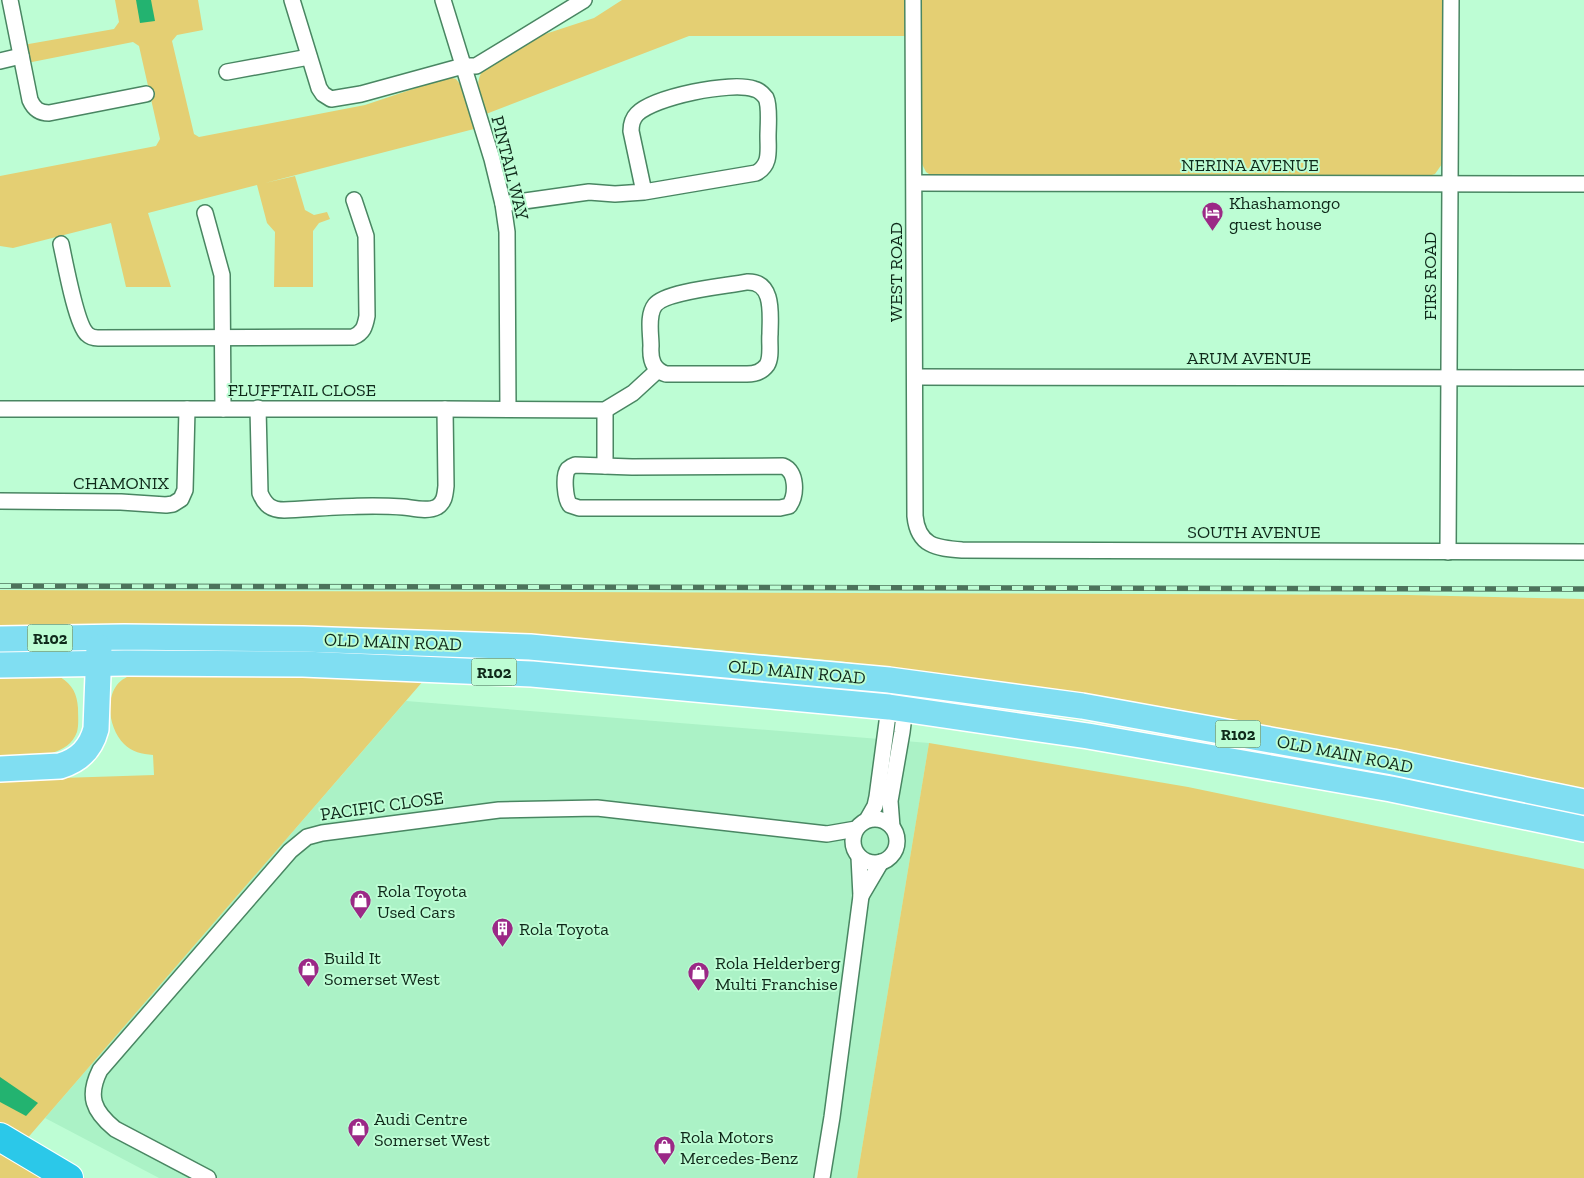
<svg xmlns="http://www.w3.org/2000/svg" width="1584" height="1178" viewBox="0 0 1584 1178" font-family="'Zilla Slab',serif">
	<rect width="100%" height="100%" fill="#bdfdd4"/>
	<polygon fill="#abf2c6" points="406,701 929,743 857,1178 159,1178 45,1118"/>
	<g fill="#e4cf73">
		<polygon points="115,0 198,0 203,30 177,35 172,41 194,134 199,137 365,105 449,77 456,79 460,84 474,129 265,183 295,176 305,210 314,215 327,212 330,219 319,223 313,231 313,287 274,287 275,232 267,223 257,185 148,213 171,287 126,287 111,223 13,248 0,246 0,176 156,146 160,139 139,46 133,42 27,63 23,45 114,29 119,22"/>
		<path d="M622,0H908V36H689L486,114C481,99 473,84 483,70L530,39L594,18Z"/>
		<polygon points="921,0 1443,0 1442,164 1435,174 1426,177 932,176 926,172 921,162"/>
		<polygon points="0,590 1408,595 1584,599 1584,790 1090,695 838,661 641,643 478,632 0,634"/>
		<path d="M133,675L424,680L25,1141L0,1126V780L154,775L153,755C142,754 132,752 124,744C105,725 103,682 133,675Z"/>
		<path d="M60,677C73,685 77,694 78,708C78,716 79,725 77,732C67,760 23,757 0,757V678Z"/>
		<polygon points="929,743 1188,787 1584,869 1584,1178 857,1178"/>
		<polygon points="0,1144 58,1178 0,1178"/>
	</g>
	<g fill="#23b370">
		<polygon points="136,0 151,0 155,21 140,23"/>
		<polygon points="0,1077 38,1103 26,1116 0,1102"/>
	</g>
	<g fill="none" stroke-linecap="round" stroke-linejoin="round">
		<defs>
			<g id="street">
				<path d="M10,0L30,100C34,109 39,113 49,113L146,94"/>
				<polyline points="292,0 319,88 323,94 331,99 361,94 463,66 476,66 584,0"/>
				<polyline points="443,0 492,159 503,204 507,232 508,409"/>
				<path d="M913,0L915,516C918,546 936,548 962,550L1584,552"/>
				<polyline points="0,61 21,56"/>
				<polyline points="227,72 309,57"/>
				<polyline points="915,183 1584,184"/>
				<path d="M503,204L589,192L615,194L644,192L756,173C771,165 768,151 768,136C768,127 770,106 766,98C763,94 759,90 754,89C731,81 654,97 637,114C632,119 631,124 631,131L644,192"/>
				<polyline points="205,213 222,275 223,409"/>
				<path d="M61,244C65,262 76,324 87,334C90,337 94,338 98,338L353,337C363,333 365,327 367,316L366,236L354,200"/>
				<path d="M747,282C775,281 770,316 770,334C769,343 772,357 767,365C762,372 755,374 747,374H666C653,370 650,359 651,346C651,334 647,315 655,305C666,291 728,286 747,282Z"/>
				<polyline points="915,377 1584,378"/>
				<path d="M258,408L260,493C265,505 271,510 284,510C324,508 364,504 403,507C413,508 428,512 437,507C445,502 445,494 446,486L445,409"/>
				<polyline points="0,409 445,409 605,410 633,393 658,370"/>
				<path d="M575,465L632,467L783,466C797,471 797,495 789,506L780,508H579L570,505C565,499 563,475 568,469C570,467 572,466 575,465Z"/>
				<polyline points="605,466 605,410"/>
				<polyline points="0,501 121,502 166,505 173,504 181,499 185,490 187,409"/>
				<polyline points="1448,552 1451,0"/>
				<circle cx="875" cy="841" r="22"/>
				<polyline points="867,820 875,806 877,797 889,707"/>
				<polyline points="892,827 890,801 902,732 908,683"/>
				<polyline points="861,896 881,862"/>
				<path d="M208,1178L115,1129C93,1111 87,1096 100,1070L290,851L307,837L322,833L499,810L597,808L827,834L856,829"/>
				<polyline points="822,1178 832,1117 861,896 859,857"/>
			</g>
			<g id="primary">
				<polyline points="0,639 124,637 303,639 530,647 889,680 1082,706 1393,762 1584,802"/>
				<polyline points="0,665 125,663 303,664 532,674 889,707 1088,736 1391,789 1584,829"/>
				<path d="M0,769L60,766C80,760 91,748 96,729L99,647"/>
			</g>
			<polyline id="highway" points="0,1137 69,1178"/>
		</defs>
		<use href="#street" stroke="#498662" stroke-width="18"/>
		<use href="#primary" stroke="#fff" stroke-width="28"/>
		<use href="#highway" stroke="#fff" stroke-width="30"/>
		<use href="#street" stroke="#fff" stroke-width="15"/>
		<use href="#primary" stroke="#80def2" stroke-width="25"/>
		<use href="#highway" stroke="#2bc8e9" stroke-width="28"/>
		<defs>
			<polyline id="rail" points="0,586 1584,589"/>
		</defs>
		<use href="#rail" stroke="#4c735b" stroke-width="5.5"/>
		<use href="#rail" stroke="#bdfdd4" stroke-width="4" stroke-dasharray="11" stroke-linecap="butt"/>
	</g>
	<defs>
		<symbol id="hotel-pin" viewBox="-11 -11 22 30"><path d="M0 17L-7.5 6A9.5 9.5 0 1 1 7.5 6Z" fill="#9b2986" stroke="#bdfdd4"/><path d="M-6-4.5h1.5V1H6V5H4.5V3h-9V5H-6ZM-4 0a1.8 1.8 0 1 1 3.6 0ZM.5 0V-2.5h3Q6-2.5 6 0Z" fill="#fff"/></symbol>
		<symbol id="shop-pin" viewBox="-11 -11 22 30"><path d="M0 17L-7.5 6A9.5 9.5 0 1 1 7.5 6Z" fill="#9b2986" stroke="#bdfdd4"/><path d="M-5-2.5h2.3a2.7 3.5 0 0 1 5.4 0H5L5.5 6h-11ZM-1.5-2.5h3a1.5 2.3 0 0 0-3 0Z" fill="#fff"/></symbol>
		<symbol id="building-pin" viewBox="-11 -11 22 30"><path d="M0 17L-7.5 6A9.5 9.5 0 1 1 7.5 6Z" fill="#9b2986" stroke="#bdfdd4"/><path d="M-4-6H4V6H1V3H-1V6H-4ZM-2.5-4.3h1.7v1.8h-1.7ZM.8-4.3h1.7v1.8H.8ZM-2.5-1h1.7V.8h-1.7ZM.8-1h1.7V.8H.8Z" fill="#fff"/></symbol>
	</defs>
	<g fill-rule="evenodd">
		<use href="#hotel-pin" x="1200" y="200" width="25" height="34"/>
		<use href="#shop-pin" x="348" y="888" width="25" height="34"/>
		<use href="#building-pin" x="490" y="916" width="25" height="34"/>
		<use href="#shop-pin" x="296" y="956" width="25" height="34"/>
		<use href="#shop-pin" x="686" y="960" width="25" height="34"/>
		<use href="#shop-pin" x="346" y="1116" width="25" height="34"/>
		<use href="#shop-pin" x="652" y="1134" width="25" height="34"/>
	</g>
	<g text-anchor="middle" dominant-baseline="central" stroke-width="4" stroke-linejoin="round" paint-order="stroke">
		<g fill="#bdfdd4" stroke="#436952" stroke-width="1">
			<rect x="27.5" y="624.5" width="45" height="27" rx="4"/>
			<rect x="471.5" y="658.5" width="45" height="27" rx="4"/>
			<rect x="1215.5" y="720.5" width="45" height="27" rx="4"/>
		</g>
		<g font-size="16" font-weight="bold" fill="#0f291a">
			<text x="50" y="638">R102</text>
			<text x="494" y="672">R102</text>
			<text x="1238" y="734">R102</text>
		</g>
		<g font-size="18" fill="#0f291a" stroke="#bdfdd4">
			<text x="1250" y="165">NERINA AVENUE</text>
			<text transform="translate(510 168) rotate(76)">PINTAIL WAY</text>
			<text transform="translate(896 272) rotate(-90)">WEST ROAD</text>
			<text transform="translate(1430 276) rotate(-90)">FIRS ROAD</text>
			<text x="1249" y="358">ARUM AVENUE</text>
			<text x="302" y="390">FLUFFTAIL CLOSE</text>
			<text x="121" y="483">CHAMONIX</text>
			<text x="1254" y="532">SOUTH AVENUE</text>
			<text transform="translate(393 642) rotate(2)">OLD MAIN ROAD</text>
			<text transform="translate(797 672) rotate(5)">OLD MAIN ROAD</text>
			<text transform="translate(1345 754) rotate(11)">OLD MAIN ROAD</text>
			<text transform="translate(382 806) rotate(-8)">PACIFIC CLOSE</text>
		</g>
		<g font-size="18" fill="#0f291a" stroke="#bdfdd4" text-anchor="start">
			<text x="1229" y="203">Khashamongo<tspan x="1229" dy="21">guest house</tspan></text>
			<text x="377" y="891">Rola Toyota<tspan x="377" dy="21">Used Cars</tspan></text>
			<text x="519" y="929">Rola Toyota</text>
			<text x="324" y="958">Build It<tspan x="324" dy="21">Somerset West</tspan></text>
			<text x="715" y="963">Rola Helderberg<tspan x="715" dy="21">Multi Franchise</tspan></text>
			<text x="374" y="1119">Audi Centre<tspan x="374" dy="21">Somerset West</tspan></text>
			<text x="680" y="1137">Rola Motors<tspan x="680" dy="21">Mercedes-Benz</tspan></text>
		</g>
	</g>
</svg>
